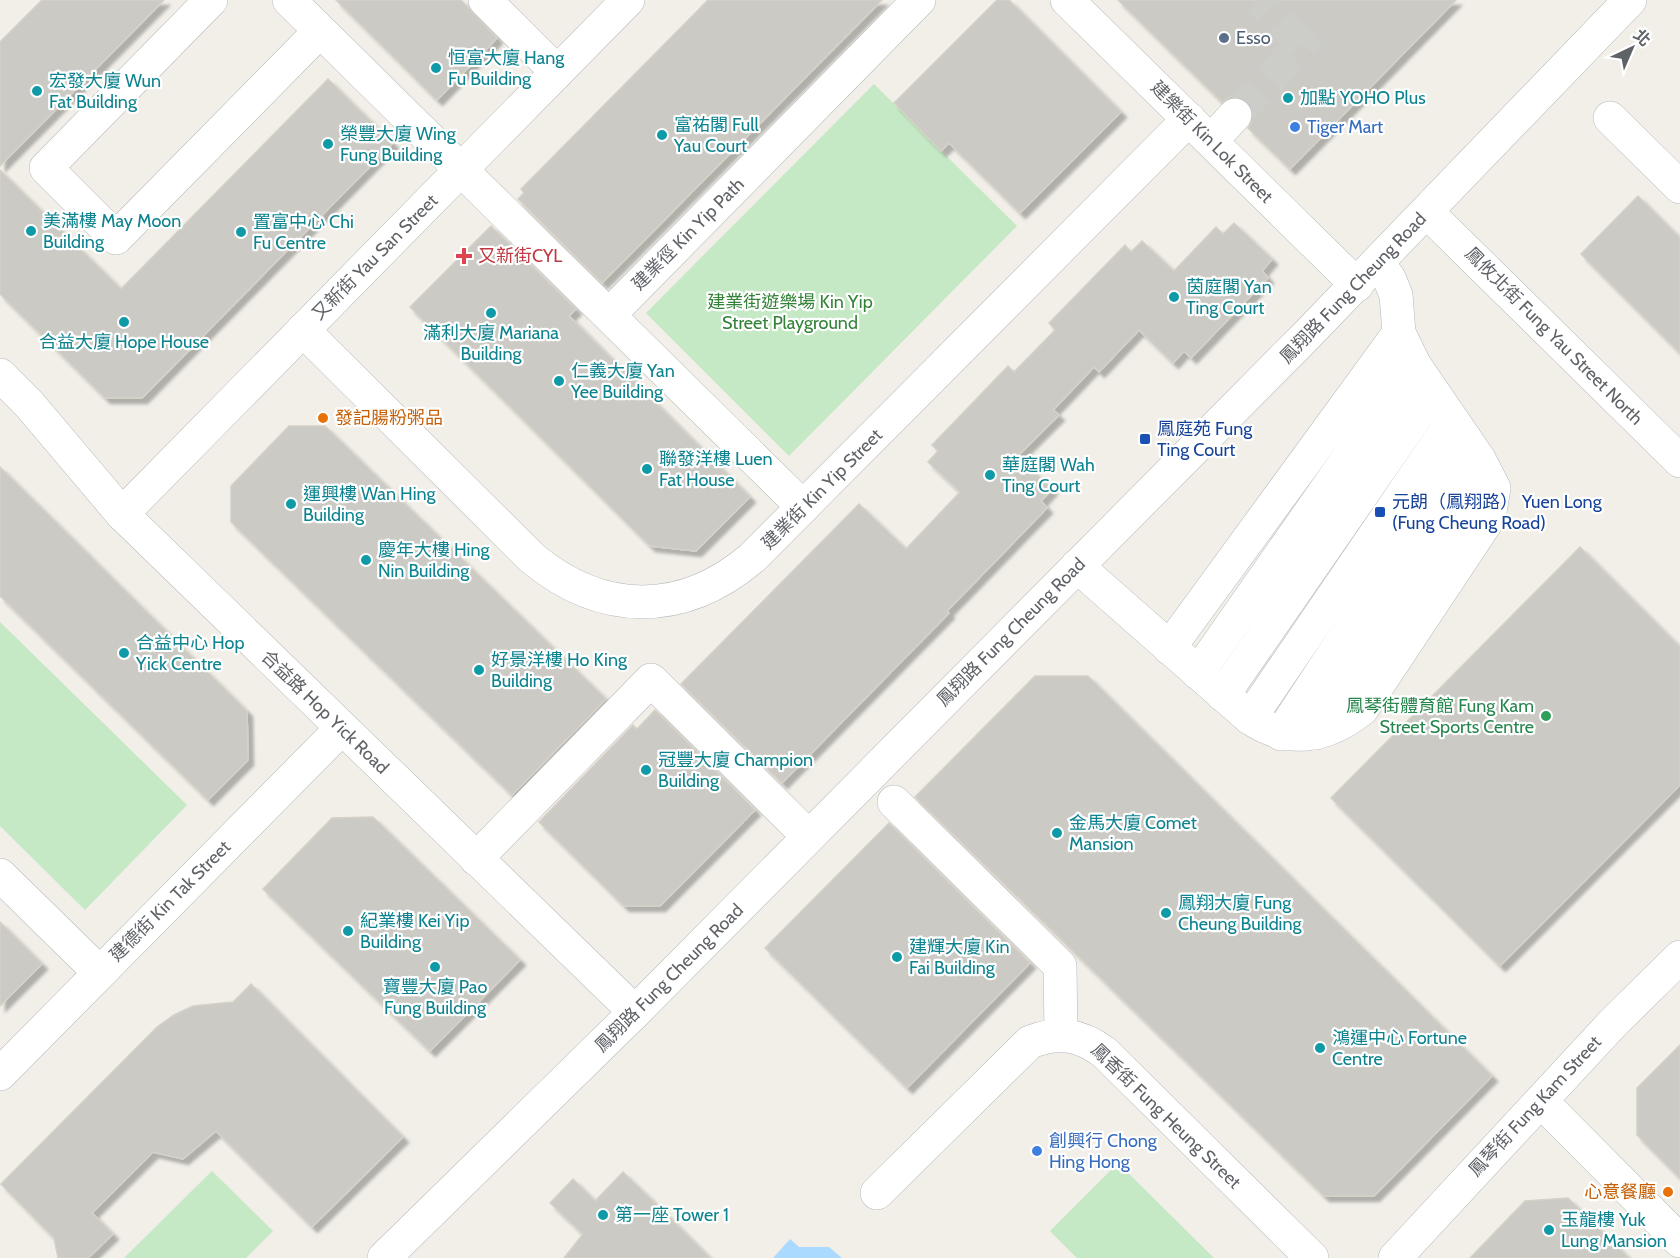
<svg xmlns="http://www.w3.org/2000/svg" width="1680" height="1258" viewBox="0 0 1680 1258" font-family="Cabin,'Noto Sans TC',sans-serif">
	<defs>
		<filter id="shadow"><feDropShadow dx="5.5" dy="5.5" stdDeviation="1.5" flood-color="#0004"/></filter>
	</defs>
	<rect width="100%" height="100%" fill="#f1efe8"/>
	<g fill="#c5e8c5">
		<polygon points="874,84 1017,226 789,456 646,313"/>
		<polygon points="0,622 187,805 85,910 0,826"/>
		<polygon points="1118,1163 1214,1258 1077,1258 1050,1231"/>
		<polygon points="212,1171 273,1231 246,1258 124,1258"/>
	</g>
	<polygon fill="#aadaff" points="790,1239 799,1247 829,1247 842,1258 773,1258"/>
	<g fill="#cccac5" stroke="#d6d1c6" stroke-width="1.5" filter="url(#shadow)">
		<polygon points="42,0 164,0 0,166 0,42"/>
		<polygon points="336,0 461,0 497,38 437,100"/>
		<polygon points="708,0 882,0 602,283 518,199 524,193 521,189"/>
		<polygon points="997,0 1009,0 1121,112 1020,213 949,143 941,151 894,103"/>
		<polygon points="1118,0 1456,0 1290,169 1248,128 1253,119 1253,110 1248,102 1239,97 1230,97 1222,102"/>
		<polygon points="328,79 393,143 142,398 105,398 0,294 0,170 121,289"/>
		<polygon points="1638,196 1680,238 1680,353 1581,254"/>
		<polygon points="1234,223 1272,259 1262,271 1268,278 1191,358 1184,351 1173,363 1139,330 1099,372 1094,367 1053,410 1059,415 1018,456 1052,489 1041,501 1047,508 947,611 949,613 782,783 681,684 859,504 906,549 960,492 928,462 938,451 932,445 1008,366 1014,372 1055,330 1049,323 1125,245 1131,252 1142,241 1174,271 1216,227 1223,234"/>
		<polygon points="491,226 576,309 569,316 750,497 696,551 650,546 410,307"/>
		<polygon points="289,426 325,426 606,699 512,795 231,522 231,486"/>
		<polygon points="0,467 247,711 248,760 208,800 0,596"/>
		<polygon points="1580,547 1680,647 1680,785 1500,966 1331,798"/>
		<polygon points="1035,676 1088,676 1492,1076 1374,1196 1324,1196 915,797"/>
		<polygon points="655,710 755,810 660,906 624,906 539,822 633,725 637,729"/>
		<polygon points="373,817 520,960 430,1051 263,889 332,818"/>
		<polygon points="889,823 1030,963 907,1088 765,948"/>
		<polygon points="0,922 42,964 0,1006"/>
		<polygon points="251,984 403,1137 312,1227 216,1131 183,1159 153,1152 92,1213 113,1234 88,1258 58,1258 54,1238 1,1184 157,1027 174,1015 193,1006 233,1002"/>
		<polygon points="1680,1045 1680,1178 1637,1135 1637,1088"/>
		<polygon points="623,1172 651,1199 710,1258 564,1258 583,1234 550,1203 573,1179 595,1201"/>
		<polygon points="1568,1198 1629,1258 1470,1258 1525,1201"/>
	</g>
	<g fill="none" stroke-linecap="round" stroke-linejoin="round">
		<polyline stroke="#ccccc8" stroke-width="33" stroke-dasharray="33 16" stroke-linecap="butt" points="1235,115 1303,44 1259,0"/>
		<defs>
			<g id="minor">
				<polyline points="211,0 46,168 116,238 320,31"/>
				<polyline points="289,0 803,507"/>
				<polyline points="485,0 557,72"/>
				<polyline points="1067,0 1357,285"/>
				<polyline points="1610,118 1680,187"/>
				<polyline points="1211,141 1235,115"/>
				<polyline points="1427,212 1680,461"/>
				<polyline points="609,315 919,0"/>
				<path d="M303,330L532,558C602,616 682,617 752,558L1189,119"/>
				<polyline points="0,375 29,404 122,514 635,1012"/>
				<polyline points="122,514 628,0"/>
				<path d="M1077,566L1250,718C1288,744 1328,737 1362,709L1489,518L1494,488L1479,459L1414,364L1399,333L1396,295L1389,278L1378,264"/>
				<polyline points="1169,648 1399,333"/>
				<polyline points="1198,673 1414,364"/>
				<polyline points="1223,695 1433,392"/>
				<polyline points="1250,718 1452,422"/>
				<polyline points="1316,733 1486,473"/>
				<polyline points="1281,734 1470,447"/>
				<polyline points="894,802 1060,966 1061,1034"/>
				<polyline points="476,859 651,680 808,836"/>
				<polyline points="0,875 99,972"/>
				<polyline points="0,1074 342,728"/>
				<polyline points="1541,1101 1680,1241"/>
				<path d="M877,1193L1030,1042C1058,1031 1080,1034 1105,1053L1312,1258"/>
				<polyline points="384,1258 635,1012 1306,336 1630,0"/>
				<polyline points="1395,1258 1613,1023 1680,957"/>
			</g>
		</defs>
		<use href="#minor" stroke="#b5b8bc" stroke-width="34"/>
		<use href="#minor" stroke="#fff" stroke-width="33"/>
	</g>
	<circle fill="#5c6f8a" stroke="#fff" stroke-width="2" cx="1224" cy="38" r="6"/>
	<g fill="#0f9aa8" stroke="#fff" stroke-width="2">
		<circle cx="436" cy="68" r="6"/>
		<circle cx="37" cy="91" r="6"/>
		<circle cx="1288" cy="98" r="6"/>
		<circle cx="662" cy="135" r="6"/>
		<circle cx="328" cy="144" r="6"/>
		<circle cx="31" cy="231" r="6"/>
		<circle cx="241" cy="232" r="6"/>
		<circle cx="1174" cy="297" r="6"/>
		<circle cx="491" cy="313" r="6"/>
		<circle cx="124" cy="322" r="6"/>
		<circle cx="559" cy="381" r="6"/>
		<circle cx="647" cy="469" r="6"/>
		<circle cx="990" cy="475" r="6"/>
		<circle cx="291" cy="504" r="6"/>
		<circle cx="366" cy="560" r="6"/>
		<circle cx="124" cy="653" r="6"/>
		<circle cx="479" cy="670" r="6"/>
		<circle cx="646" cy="770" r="6"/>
		<circle cx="1057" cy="833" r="6"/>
		<circle cx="1166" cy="913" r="6"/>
		<circle cx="348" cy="931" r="6"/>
		<circle cx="897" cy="957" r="6"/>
		<circle cx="435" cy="967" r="6"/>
		<circle cx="1320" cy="1048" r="6"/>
		<circle cx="603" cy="1215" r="6"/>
		<circle cx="1549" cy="1230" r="6"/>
	</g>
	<g fill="#3f7fe0" stroke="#fff" stroke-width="2">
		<circle cx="1295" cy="127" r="6"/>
		<circle cx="1037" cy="1151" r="6"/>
	</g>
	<path fill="#e0444e" stroke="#fff" stroke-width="2" d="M461 247h6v6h6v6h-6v6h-6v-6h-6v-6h6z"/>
	<g fill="#e8710a" stroke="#fff" stroke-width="2">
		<circle cx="323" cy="418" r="6"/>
		<circle cx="1668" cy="1192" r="6"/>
	</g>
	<g fill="#1a4fb4" stroke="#fff" stroke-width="2">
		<rect x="1139" y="433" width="12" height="12" rx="3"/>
		<rect x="1374" y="506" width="12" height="12" rx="3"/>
	</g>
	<circle fill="#2e9e5b" stroke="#fff" stroke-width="2" cx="1546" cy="716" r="6"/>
	<g text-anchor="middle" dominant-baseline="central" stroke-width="4.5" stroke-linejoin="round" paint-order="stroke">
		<g font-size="18" fill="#4e5e75" stroke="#fff" text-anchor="start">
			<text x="1236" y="38">Esso</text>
		</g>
		<g font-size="18" fill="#0d838f" stroke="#fff" text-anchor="start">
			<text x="448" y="58">恒富大廈 Hang<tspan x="448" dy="21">Fu Building</tspan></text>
			<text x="49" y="81">宏發大廈 Wun<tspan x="49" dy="21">Fat Building</tspan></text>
			<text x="1300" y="98">加點 YOHO Plus</text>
			<text x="674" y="125">富祐閣 Full<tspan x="674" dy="21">Yau Court</tspan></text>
			<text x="340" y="134">榮豐大廈 Wing<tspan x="340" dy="21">Fung Building</tspan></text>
			<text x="43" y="221">美滿樓 May Moon<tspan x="43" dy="21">Building</tspan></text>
			<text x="253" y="222">置富中心 Chi<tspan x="253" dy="21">Fu Centre</tspan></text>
			<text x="1186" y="287">茵庭閣 Yan<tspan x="1186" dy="21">Ting Court</tspan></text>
			<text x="491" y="333" text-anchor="middle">滿利大廈 Mariana<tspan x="491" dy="21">Building</tspan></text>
			<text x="124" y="342" text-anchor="middle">合益大廈 Hope House</text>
			<text x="571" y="371">仁義大廈 Yan<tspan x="571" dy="21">Yee Building</tspan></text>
			<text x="659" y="459">聯發洋樓 Luen<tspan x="659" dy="21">Fat House</tspan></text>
			<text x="1002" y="465">華庭閣 Wah<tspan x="1002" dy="21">Ting Court</tspan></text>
			<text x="303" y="494">運興樓 Wan Hing<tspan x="303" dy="21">Building</tspan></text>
			<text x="378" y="550">慶年大樓 Hing<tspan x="378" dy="21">Nin Building</tspan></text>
			<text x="136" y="643">合益中心 Hop<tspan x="136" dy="21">Yick Centre</tspan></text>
			<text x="491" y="660">好景洋樓 Ho King<tspan x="491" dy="21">Building</tspan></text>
			<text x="658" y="760">冠豐大廈 Champion<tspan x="658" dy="21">Building</tspan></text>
			<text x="1069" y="823">金馬大廈 Comet<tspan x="1069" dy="21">Mansion</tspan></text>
			<text x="1178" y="903">鳳翔大廈 Fung<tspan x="1178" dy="21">Cheung Building</tspan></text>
			<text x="360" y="921">紀業樓 Kei Yip<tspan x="360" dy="21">Building</tspan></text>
			<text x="909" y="947">建輝大廈 Kin<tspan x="909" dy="21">Fai Building</tspan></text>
			<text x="435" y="987" text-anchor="middle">寶豐大廈 Pao<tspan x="435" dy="21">Fung Building</tspan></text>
			<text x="1332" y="1038">鴻運中心 Fortune<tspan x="1332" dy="21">Centre</tspan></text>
			<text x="615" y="1215">第一座 Tower 1</text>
			<text x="1561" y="1220">玉龍樓 Yuk<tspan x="1561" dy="21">Lung Mansion</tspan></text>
		</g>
		<g font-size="18" fill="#366cbe" stroke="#fff" text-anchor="start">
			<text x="1307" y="127">Tiger Mart</text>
			<text x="1049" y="1141">創興行 Chong<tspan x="1049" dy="21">Hing Hong</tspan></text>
		</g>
		<g font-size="18" fill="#5f6368" stroke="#fff">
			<text transform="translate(1212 142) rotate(45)">建樂街 Kin Lok Street</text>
			<text transform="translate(688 234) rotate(-45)">建業徑 Kin Yip Path</text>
			<text transform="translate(375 257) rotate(-45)">又新街 Yau San Street</text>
			<text transform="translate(1353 288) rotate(-46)">鳳翔路 Fung Cheung Road</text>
			<text transform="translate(1554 336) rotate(45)">鳳攸北街 Fung Yau Street North</text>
			<text transform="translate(822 489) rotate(-45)">建業街 Kin Yip Street</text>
			<text transform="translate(1011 632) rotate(-45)">鳳翔路 Fung Cheung Road</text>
			<text transform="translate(325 712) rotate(44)">合益路 Hop Yick Road</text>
			<text transform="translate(170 901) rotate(-45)">建德街 Kin Tak Street</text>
			<text transform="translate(669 978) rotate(-45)">鳳翔路 Fung Cheung Road</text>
			<text transform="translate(1535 1106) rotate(-47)">鳳琴街 Fung Kam Street</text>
			<text transform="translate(1166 1116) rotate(44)">鳳香街 Fung Heung Street</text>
		</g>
		<g font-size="18" fill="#be3a42" stroke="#fff" text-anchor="start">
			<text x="478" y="256">又新街CYL</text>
		</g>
		<g font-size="18" fill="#348238" stroke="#fff">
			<text x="790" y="302">建業街遊樂場 Kin Yip<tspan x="790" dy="21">Street Playground</tspan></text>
		</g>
		<g font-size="18" fill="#c56008" stroke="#fff" text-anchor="start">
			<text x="335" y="418">發記腸粉粥品</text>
			<text x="1656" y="1192" text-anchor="end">心意餐廳</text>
		</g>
		<g font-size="18" fill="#164399" stroke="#fff" text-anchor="start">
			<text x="1157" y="429">鳳庭苑 Fung<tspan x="1157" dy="21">Ting Court</tspan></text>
			<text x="1392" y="502">元朗（鳳翔路） Yuen Long<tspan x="1392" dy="21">(Fung Cheung Road)</tspan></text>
		</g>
		<g font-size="18" fill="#27864d" stroke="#fff" text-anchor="end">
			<text x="1534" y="706">鳳琴街體育館 Fung Kam<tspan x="1534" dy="21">Street Sports Centre</tspan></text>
		</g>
	</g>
	<g transform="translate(1632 48) rotate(44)" stroke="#ffffff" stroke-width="4.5" paint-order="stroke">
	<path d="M0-4.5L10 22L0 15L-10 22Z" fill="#5f6368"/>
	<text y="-9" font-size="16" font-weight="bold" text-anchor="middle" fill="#5f6368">北</text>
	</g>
</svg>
